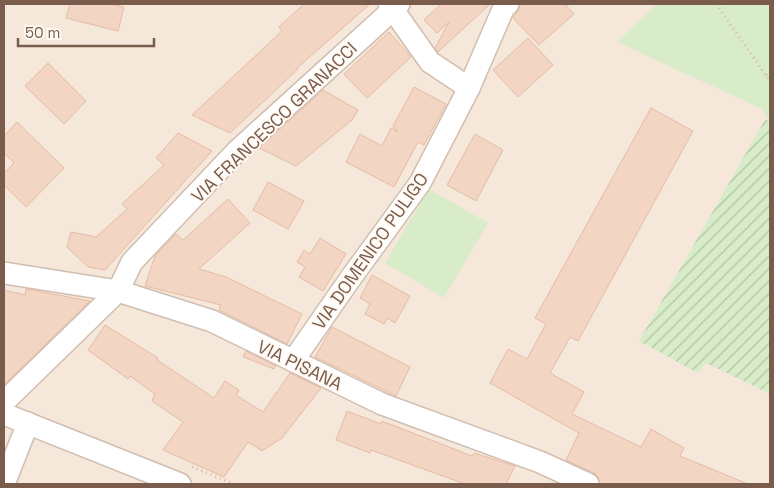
<svg xmlns="http://www.w3.org/2000/svg" width="774" height="488" viewBox="0 0 774 488" font-family="'Space Grotesk',sans-serif">
	<defs>
		<pattern id="garden-furrows" width="10" height="10" patternUnits="userSpaceOnUse" patternTransform="scale(1.25)"><rect width="10" height="10" fill="#d8ecc9"/><path d="M-1 1l2-2M0 10L10 0M9 11l2-2" fill="none" stroke="#b4c2a5"/></pattern>
	</defs>
	<rect width="100%" height="100%" fill="#fdf6ec"/>
	<rect fill="#f5e8da" x="4" y="4" width="766" height="480"/>
	<g fill="#d8ecc9">
		<polygon points="657,4 770,4 770,122 762,109 617,42"/>
		<polygon points="429,189 488,223 444,298 385,263"/>
	</g>
	<polygon fill="url(#garden-furrows)" points="766,118 770,125 770,394 706,363 698,373 639,341"/>
	<g fill="#f3d5c3" stroke="#e6bba3">
		<polygon points="70,4 110,4 124,7 118,31 66,18"/>
		<polygon points="304,4 370,4 297,68 298,69 230,133 192,115 282,31 279,27"/>
		<polygon points="441,4 490,4 438,52 435,48 449,22 437,33 424,20"/>
		<polygon points="520,4 565,4 574,14 539,45 513,18 519,9"/>
		<polygon points="389,32 411,57 367,98 344,74"/>
		<polygon points="528,38 553,65 518,97 493,70"/>
		<polygon points="48,63 86,101 64,124 25,86"/>
		<polygon points="414,87 446,104 424,145 418,142 394,187 346,162 360,134 382,146 391,128 398,132 393,126"/>
		<polygon points="323,90 358,110 352,120 296,166 259,148"/>
		<polygon points="651,108 693,131 578,341 570,337 550,373 584,392 572,414 641,447 651,429 684,448 680,456 748,484 600,484 598,477 594,473 566,460 579,433 490,383 508,349 527,359 546,324 535,318"/>
		<polygon points="17,122 64,168 26,207 4,185 4,173 14,163 4,153 4,136"/>
		<polygon points="178,133 212,151 105,270 88,267 67,247 71,232 96,237 127,209 122,204 164,165 156,158"/>
		<polygon points="475,134 503,150 476,201 447,185"/>
		<polygon points="268,182 304,201 288,229 253,210"/>
		<polygon points="228,199 250,223 199,269 226,277 302,314 287,344 219,310 221,305 145,286 155,256 176,234 183,240"/>
		<polygon points="320,238 346,254 323,291 299,277 305,267 297,262 304,250 310,254"/>
		<polygon points="372,275 410,296 395,323 387,318 384,324 365,314 370,304 360,298"/>
		<polygon points="26,289 90,301 4,385 4,290 25,295"/>
		<polygon points="105,325 158,358 157,360 214,398 225,381 239,390 236,395 263,412 290,373 321,388 282,438 262,451 248,442 224,477 163,450 183,422 152,401 155,394 130,376 128,379 88,350"/>
		<polygon points="332,327 410,367 396,396 315,357"/>
		<polygon points="246,351 276,366 274,369 243,357"/>
		<polygon points="347,411 381,424 382,421 472,456 474,453 515,466 506,484 465,484 371,450 370,453 336,440"/>
	</g>
	<g fill="none" stroke-linecap="round" stroke-linejoin="round">
		<defs>
			<g id="minor">
				<polyline points="389,4 430,62 469,88"/>
				<polyline points="4,273 118,291 212,321 382,404 540,462 588,484"/>
				<polyline points="293,361 350,279 420,183 469,88 504,7 508,4"/>
				<polyline points="4,402 118,291 132,262 237,151 399,4"/>
				<polyline points="4,414 180,484"/>
				<polyline points="4,484 28,423"/>
			</g>
		</defs>
		<use href="#minor" stroke="#d1beb0" stroke-width="24"/>
		<g stroke="#d9b8a5" stroke-width="3" stroke-dasharray="1 4" stroke-linecap="butt">
			<polyline points="716,4 770,81"/>
			<polyline points="766,75 770,72"/>
			<polyline points="192,467 235,484"/>
		</g>
		<use href="#minor" stroke="#fff" stroke-width="21"/>
	</g>
	<g text-anchor="middle" dominant-baseline="central" stroke-width="4" stroke-linejoin="round" paint-order="stroke">
		<g font-size="18" fill="#7a5c4d" stroke="#fffaf3">
			<text transform="translate(274 122) rotate(-44)">VIA FRANCESCO GRANACCI</text>
			<text transform="translate(370 251) rotate(-55)">VIA DOMENICO PULIGO</text>
			<text transform="translate(300 365) rotate(26)">VIA PISANA</text>
		</g>
	</g>
	<rect width="774" height="488" fill="none" stroke="#7a5c4d" stroke-width="10"/>
	<path d="M18 38v8h136v-8" fill="none" stroke="#7a5c4d" stroke-width="2.5"/>
	<text x="25" y="38" font-size="15" fill="#7a5c4d" stroke="#fffaf3" stroke-width="4" paint-order="stroke">50 m</text>
</svg>
